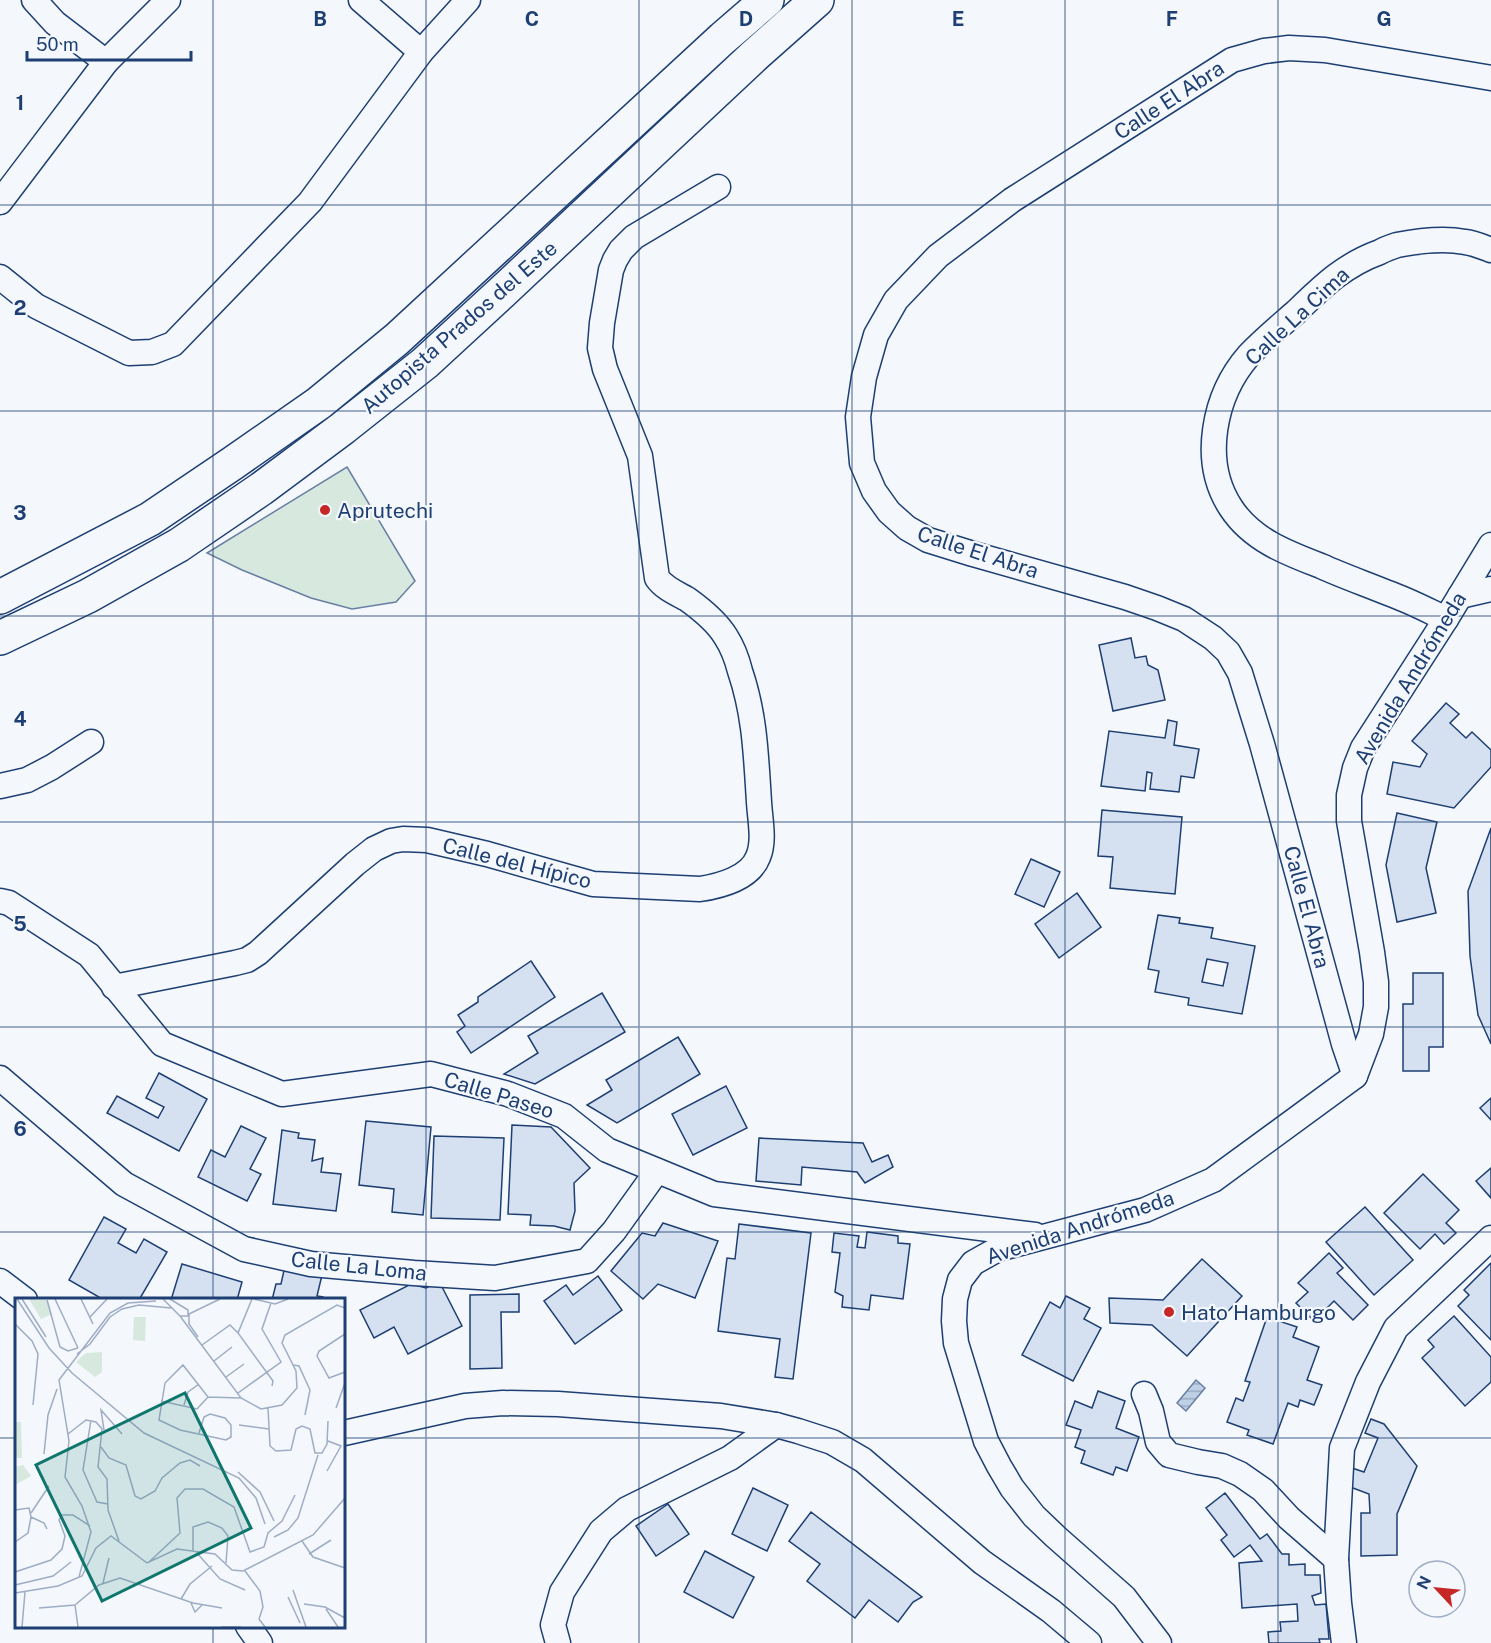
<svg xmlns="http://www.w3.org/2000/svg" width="1491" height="1643" viewBox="0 0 1491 1643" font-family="'Public Sans',sans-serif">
	<defs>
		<pattern id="water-rules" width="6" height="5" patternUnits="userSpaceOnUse" patternTransform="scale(1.5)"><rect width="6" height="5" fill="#bed0e5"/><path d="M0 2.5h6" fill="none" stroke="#9aaabe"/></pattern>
	</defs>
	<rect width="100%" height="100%" fill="#f4f7fb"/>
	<polygon fill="#d7e8df" stroke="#687fa3" stroke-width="1.5" points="347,467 415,581 396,602 352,609 311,598 242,570 207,553"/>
	<polygon fill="url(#water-rules)" stroke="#687fa3" stroke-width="1.5" points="1196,1380 1205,1388 1186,1411 1177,1403"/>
	<g fill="#d5e0f0" stroke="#1d3f73" stroke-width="1.5" fill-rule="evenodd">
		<polygon points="1131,638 1135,658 1146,656 1148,665 1158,670 1165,700 1113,711 1099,645"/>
		<polygon points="1446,703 1459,714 1450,723 1466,738 1472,732 1491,750 1491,767 1454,808 1387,794 1393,762 1420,767 1427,754 1412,741"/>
		<polygon points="1168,720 1177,722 1174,745 1199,749 1194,778 1181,776 1179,792 1150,789 1152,773 1147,772 1145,791 1101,786 1109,731 1165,738"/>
		<polygon points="1102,810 1182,817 1175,894 1110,888 1113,857 1098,856"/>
		<polygon points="1397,813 1437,822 1426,868 1436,913 1397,922 1386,865"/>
		<polygon points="1491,828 1491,1044 1478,1015 1470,956 1468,891"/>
		<polygon points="1031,859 1060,872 1044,907 1015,894"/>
		<polygon points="1077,893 1101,927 1059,958 1035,924"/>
		<path d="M1158,915L1180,918L1179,923L1213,928L1211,938L1255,946L1242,1014L1188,1005L1189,998L1155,992L1159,971L1148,969ZM1207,959L1228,963L1223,986L1202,982Z"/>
		<polygon points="531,961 555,997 471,1053 457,1032 465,1026 458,1015 478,1002 478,997"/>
		<polygon points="1413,973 1443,973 1443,1047 1429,1047 1429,1071 1403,1071 1403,1004 1413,1004"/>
		<polygon points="602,993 625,1032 535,1084 504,1074 538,1053 528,1036"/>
		<polygon points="678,1037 700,1074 617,1123 587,1105 612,1090 606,1080"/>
		<polygon points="159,1073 207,1099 179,1151 107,1113 117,1096 158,1118 164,1107 146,1098"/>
		<polygon points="726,1086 747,1128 693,1155 672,1114"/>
		<polygon points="1491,1098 1491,1120 1480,1108"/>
		<polygon points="366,1121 431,1127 423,1215 392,1212 394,1189 359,1185"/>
		<polygon points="512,1125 551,1127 590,1168 574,1183 575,1211 570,1230 554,1226 530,1225 531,1215 508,1214"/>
		<polygon points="241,1126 266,1138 250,1169 261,1174 247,1201 198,1177 211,1150 225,1157"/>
		<polygon points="282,1130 299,1133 298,1138 315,1140 312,1161 323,1158 321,1172 341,1174 336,1211 273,1204"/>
		<polygon points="434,1136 504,1138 500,1220 431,1218"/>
		<polygon points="759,1138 863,1143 872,1162 888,1155 893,1167 865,1183 857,1172 802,1167 801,1185 756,1181"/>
		<polygon points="1491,1168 1491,1198 1476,1181"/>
		<polygon points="1423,1174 1459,1210 1446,1223 1456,1233 1444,1244 1435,1234 1420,1249 1384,1213"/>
		<polygon points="1365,1207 1413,1260 1374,1295 1326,1242"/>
		<polygon points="104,1217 126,1229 118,1243 136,1253 144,1239 167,1252 139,1300 104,1300 69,1280"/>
		<polygon points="663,1223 718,1241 695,1298 658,1284 643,1299 611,1271 642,1233 655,1236"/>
		<polygon points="739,1224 811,1233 793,1379 775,1377 780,1339 718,1331 727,1258 735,1259"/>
		<polygon points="867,1232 898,1236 898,1243 910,1244 903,1299 871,1295 869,1310 842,1307 843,1296 835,1292 840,1253 832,1252 834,1233 859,1236 857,1247 865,1248"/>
		<polygon points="1329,1253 1343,1268 1337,1273 1368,1305 1353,1320 1334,1301 1314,1321 1296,1303 1308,1292 1298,1283"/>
		<polygon points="1202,1259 1242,1296 1187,1356 1152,1325 1110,1323 1109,1298 1163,1300"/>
		<polygon points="1491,1263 1491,1340 1458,1306 1469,1295 1464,1290"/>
		<polygon points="182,1264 242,1282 237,1300 171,1300"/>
		<polygon points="285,1266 322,1275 317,1296 323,1297 323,1300 272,1300 276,1284 281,1284"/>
		<polygon points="598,1276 622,1310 575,1344 544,1301 566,1285 573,1295"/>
		<polygon points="439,1281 462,1326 408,1354 394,1327 374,1338 360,1310 411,1284 426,1288"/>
		<polygon points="519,1294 519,1312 501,1312 502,1368 470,1369 470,1295"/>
		<polygon points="1066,1296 1090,1308 1084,1319 1101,1328 1073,1381 1022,1355 1050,1302 1060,1308"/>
		<polygon points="1454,1316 1491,1357 1491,1382 1465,1406 1422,1358 1434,1347 1428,1340"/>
		<polygon points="1267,1317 1297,1327 1293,1337 1319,1347 1307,1380 1322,1385 1314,1405 1300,1400 1298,1407 1288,1403 1273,1444 1247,1435 1249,1430 1227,1422 1236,1398 1243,1401 1250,1382 1245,1381"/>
		<polygon points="1098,1391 1125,1401 1116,1428 1139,1437 1127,1471 1116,1467 1113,1475 1081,1463 1085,1451 1075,1447 1081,1430 1066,1425 1075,1401 1092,1408"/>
		<polygon points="1371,1419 1384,1424 1417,1466 1397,1514 1397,1555 1361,1556 1361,1513 1370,1513 1369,1494 1345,1485 1352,1468 1364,1472 1378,1438 1365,1433"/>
		<polygon points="753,1488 788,1505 767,1551 732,1534"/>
		<polygon points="1225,1493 1260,1539 1267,1534 1282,1554 1289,1554 1289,1565 1305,1564 1305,1575 1320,1575 1321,1593 1312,1596 1315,1605 1326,1604 1329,1639 1319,1639 1320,1643 1269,1643 1268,1632 1281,1631 1280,1622 1298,1621 1297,1604 1242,1608 1239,1563 1262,1561 1250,1545 1234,1557 1221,1540 1227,1535 1206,1508"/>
		<polygon points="668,1504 689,1534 656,1556 636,1526"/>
		<polygon points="811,1512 922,1597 913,1602 898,1622 869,1600 855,1618 807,1581 820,1564 789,1541"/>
		<polygon points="705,1551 754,1577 733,1618 684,1592"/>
	</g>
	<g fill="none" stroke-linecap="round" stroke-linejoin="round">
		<defs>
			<g id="minor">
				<polyline points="34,0 55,23 106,62"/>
				<polyline points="361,0 421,52"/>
				<polyline points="0,202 106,62 168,0"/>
				<polyline points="0,277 36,306 129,353 152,352 173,344 310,202 421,52 468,0"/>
				<polyline points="1460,596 1491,589"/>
				<path d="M1446,619C1427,610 1408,600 1388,593C1366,584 1343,576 1321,566C1287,553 1252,540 1231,508C1200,461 1214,395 1249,355C1263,340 1280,326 1296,312C1323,286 1344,265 1380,252C1385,249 1391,247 1397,245C1418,241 1444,238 1465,242C1474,243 1483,247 1491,250"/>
				<polyline points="0,786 27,780 52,767 91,742"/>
				<polyline points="0,901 9,903 89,955 162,1044 282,1094 431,1074 508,1094 564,1116 607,1150 714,1194 1035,1235"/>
				<path d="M114,987L235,963L247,960L258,953L355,864L374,849L391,841L403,839L427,840L487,854L593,884L700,889C720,886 750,878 758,857C765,841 760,820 759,802C756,756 755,715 740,671C737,659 733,648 726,637C717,622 701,609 687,599C676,593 664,588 657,578L640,456L605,369L600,348L602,323L611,270L615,260L621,250L634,237L644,231L718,187"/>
				<polyline points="1355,1076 1344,1044 1262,744 1240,673 1228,652 1213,638 1184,619 1157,608 1125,597 973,554 928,540 907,528 889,512 874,491 862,463 858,417 864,377 876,335 896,300 938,256 1012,200 1232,60 1264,51 1289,48 1325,50 1491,78"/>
				<polyline points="0,1078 124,1184 244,1249 311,1264 414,1273 495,1278 587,1261 614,1231 657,1171"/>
				<polyline points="0,1281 25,1300"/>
				<polyline points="1144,1394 1151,1411 1158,1442 1169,1455 1198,1462 1222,1466 1240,1474 1263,1490 1289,1518 1336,1559"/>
				<polyline points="344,1433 465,1406 503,1403 558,1404 721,1416 776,1425 798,1431 832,1442 863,1460 982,1562 1051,1611 1089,1643"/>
				<polyline points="248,1626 260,1643"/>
				<polyline points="558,1643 553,1625 562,1592 601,1531 627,1509 730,1458 776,1425"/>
				<polyline points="1159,1643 1124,1597 1056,1537 1034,1516 1012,1488 999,1466 986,1441 956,1343 954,1321 955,1299 960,1280 973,1263 998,1249 1145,1210 1213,1180 1355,1076 1371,1034 1376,1007 1376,982 1372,952 1349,821 1349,795 1355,768 1363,748 1446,619 1491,545"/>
				<polyline points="1344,1643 1339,1603 1336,1559 1342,1448 1368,1382 1396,1328 1491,1238"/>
			</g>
			<g id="highway">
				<polyline points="0,597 150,519 233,463 319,403 397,339 723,38 767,0"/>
				<polyline points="0,638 88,596 179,545 261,489 343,428 425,363 501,293 755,55 817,0"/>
			</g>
		</defs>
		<use href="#minor" stroke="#1d3f73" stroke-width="27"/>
		<use href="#highway" stroke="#1d3f73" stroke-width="36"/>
		<use href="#minor" stroke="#f4f7fb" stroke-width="24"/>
		<use href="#highway" stroke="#f4f7fb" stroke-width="33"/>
	</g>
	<path fill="none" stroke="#1d3f73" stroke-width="1.5" stroke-opacity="0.55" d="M213,0V1300M426,0V1643M639,0V1643M852,0V1643M1065,0V1643M1278,0V1643M0,205H1491M0,411H1491M0,616H1491M0,822H1491M0,1027H1491M0,1232H1491M0,1438H16M344,1438H1491M213,1626V1643"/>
	<g fill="#c62828" stroke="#f4f7fb" stroke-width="2">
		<circle cx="325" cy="510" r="6"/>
		<circle cx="1169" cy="1312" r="6"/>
	</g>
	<g text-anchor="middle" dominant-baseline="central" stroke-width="4.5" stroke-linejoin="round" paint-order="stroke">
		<g font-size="21" fill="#1d3f73" stroke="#f4f7fb">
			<text transform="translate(1169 100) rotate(-33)">Calle El Abra</text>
			<text transform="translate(1297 316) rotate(-43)">Calle La Cima</text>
			<text transform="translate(459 327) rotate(-41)">Autopista Prados del Este</text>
			<text transform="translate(978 552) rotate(18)">Calle El Abra</text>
			<text transform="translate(1410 678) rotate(-59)">Avenida Andrómeda</text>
			<text transform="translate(517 863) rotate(14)">Calle del Hípico</text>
			<text transform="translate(1307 907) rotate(75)">Calle El Abra</text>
			<text transform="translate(499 1095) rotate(17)">Calle Paseo</text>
			<text transform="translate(1080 1227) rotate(-18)">Avenida Andrómeda</text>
			<text transform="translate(359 1266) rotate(6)">Calle La Loma</text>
		</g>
		<g font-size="21" fill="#1d3f73" stroke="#f4f7fb" text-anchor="start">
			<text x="337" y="510">Aprutechi</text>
			<text x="1181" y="1312">Hato Hamburgo</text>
		</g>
	</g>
	<g transform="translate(15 1298)">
		<rect width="330" height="330" fill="#f4f7fb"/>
		<path d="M14,1L33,2L37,16L26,21ZM119,19H131L130,43L118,42ZM87,54V74L80,79L61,64L71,55ZM0,124H6L7,160H0ZM8,167L16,178L0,187V169Z" fill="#d7e8df"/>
		<path fill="none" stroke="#9eadc5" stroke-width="1.5" d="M2,1L34,50L57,75L129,135L224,180L241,200L250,226M7,1L31,39M40,1L63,50M66,1L78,26M148,1L165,18H173V12L155,1M237,1L223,35L258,83L257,88M239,1L260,6L273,1M32,2L45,49L53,53L63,50M165,18L226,100L246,111L267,107L282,90L281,73L267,45L270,37L322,7L330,10M75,19L92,1M0,26L17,43L23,56L18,107M330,36L304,53L302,58L314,80L330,74M183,39L174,26V16L205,1M187,47L215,27L223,35M62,56L75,46L95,19L107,11L124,7L156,10M199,63L217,49M278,67L284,68L295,92L290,117M211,79L229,66M223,95L266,64L247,31L256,5M146,103L182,111L193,99M169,107L173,94L184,86M253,110L255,148L261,153L276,152L281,131L287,128L295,131L300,155H307L312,146L313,123M321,110L330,85M76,122L68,172L82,204L93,206M224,127L254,131M89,132L86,112L107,136M184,135L189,119L195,116L210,120L216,127V139L211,142L165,132L144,122L150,85L168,67L193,99L226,100M53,136L71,122L81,124L87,131L83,169L92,181L93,212L104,243M86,149L94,160L111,167L120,198L126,201L140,193L147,180L165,165L175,162L185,168M29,156L33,117L42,91M312,173L326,148L313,143M223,174L245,194L259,223M0,212L14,210L16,219L13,235L0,244M16,215L34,188M16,219L29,225L32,231M259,239L273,232L283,220L303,157M287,243L298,259L330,270M178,253V229L193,224L207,230L213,238L211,265M181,254L205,281L230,292M294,256L316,242M134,264L165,235L162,200L170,191H188L219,209L235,254L249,249L253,235L267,223L280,197M230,273L245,293L248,309L244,321L250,329M0,274L36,262L47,251L50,238L44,222L47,217H58L75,228M64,279L76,234L67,208L50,179L54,143L44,82L95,15L113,5L141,3M88,285L94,260M0,287L38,278L56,264M278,292L291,329M0,295L43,288L67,278L81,250L96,238L132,265L162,251L200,256L217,272L228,273L298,237L330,200M273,299L285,325M166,301L175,286L197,268M176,305L180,314L187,307M289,306L310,309L330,320M60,307L84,287L105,280L178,305L207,310M60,307L63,329M24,310L60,307M311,311L323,329M7,329L10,294M206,329H226"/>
		<path fill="#0f766e" fill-opacity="0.15" stroke="#0f766e" stroke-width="3" d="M170,95L236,230L87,303L21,167Z"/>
		<rect width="330" height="330" fill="none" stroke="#1d3f73" stroke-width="3"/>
	</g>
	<g font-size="20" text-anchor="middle" font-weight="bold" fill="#1d3f73" stroke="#f4f7fb" stroke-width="4.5" stroke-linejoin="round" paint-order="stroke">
		<text x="320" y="26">B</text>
		<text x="532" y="26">C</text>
		<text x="746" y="26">D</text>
		<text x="958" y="26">E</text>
		<text x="1172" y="26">F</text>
		<text x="1384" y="26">G</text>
		<text x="20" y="110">1</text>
		<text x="20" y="315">2</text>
		<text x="20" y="520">3</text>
		<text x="20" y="726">4</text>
		<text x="20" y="931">5</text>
		<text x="20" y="1136">6</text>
	</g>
	<g transform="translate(1437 1589) rotate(296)"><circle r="28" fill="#f4f7fb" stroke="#9eadc5" stroke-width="1.5"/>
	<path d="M0-4.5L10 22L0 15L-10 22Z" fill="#c62828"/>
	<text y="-9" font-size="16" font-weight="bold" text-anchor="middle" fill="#1d3f73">N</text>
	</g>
	<path d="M27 51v9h164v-9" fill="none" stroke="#1d3f73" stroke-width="3"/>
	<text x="36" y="51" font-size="18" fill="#1d3f73" stroke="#f4f7fb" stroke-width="4.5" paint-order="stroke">50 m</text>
</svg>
